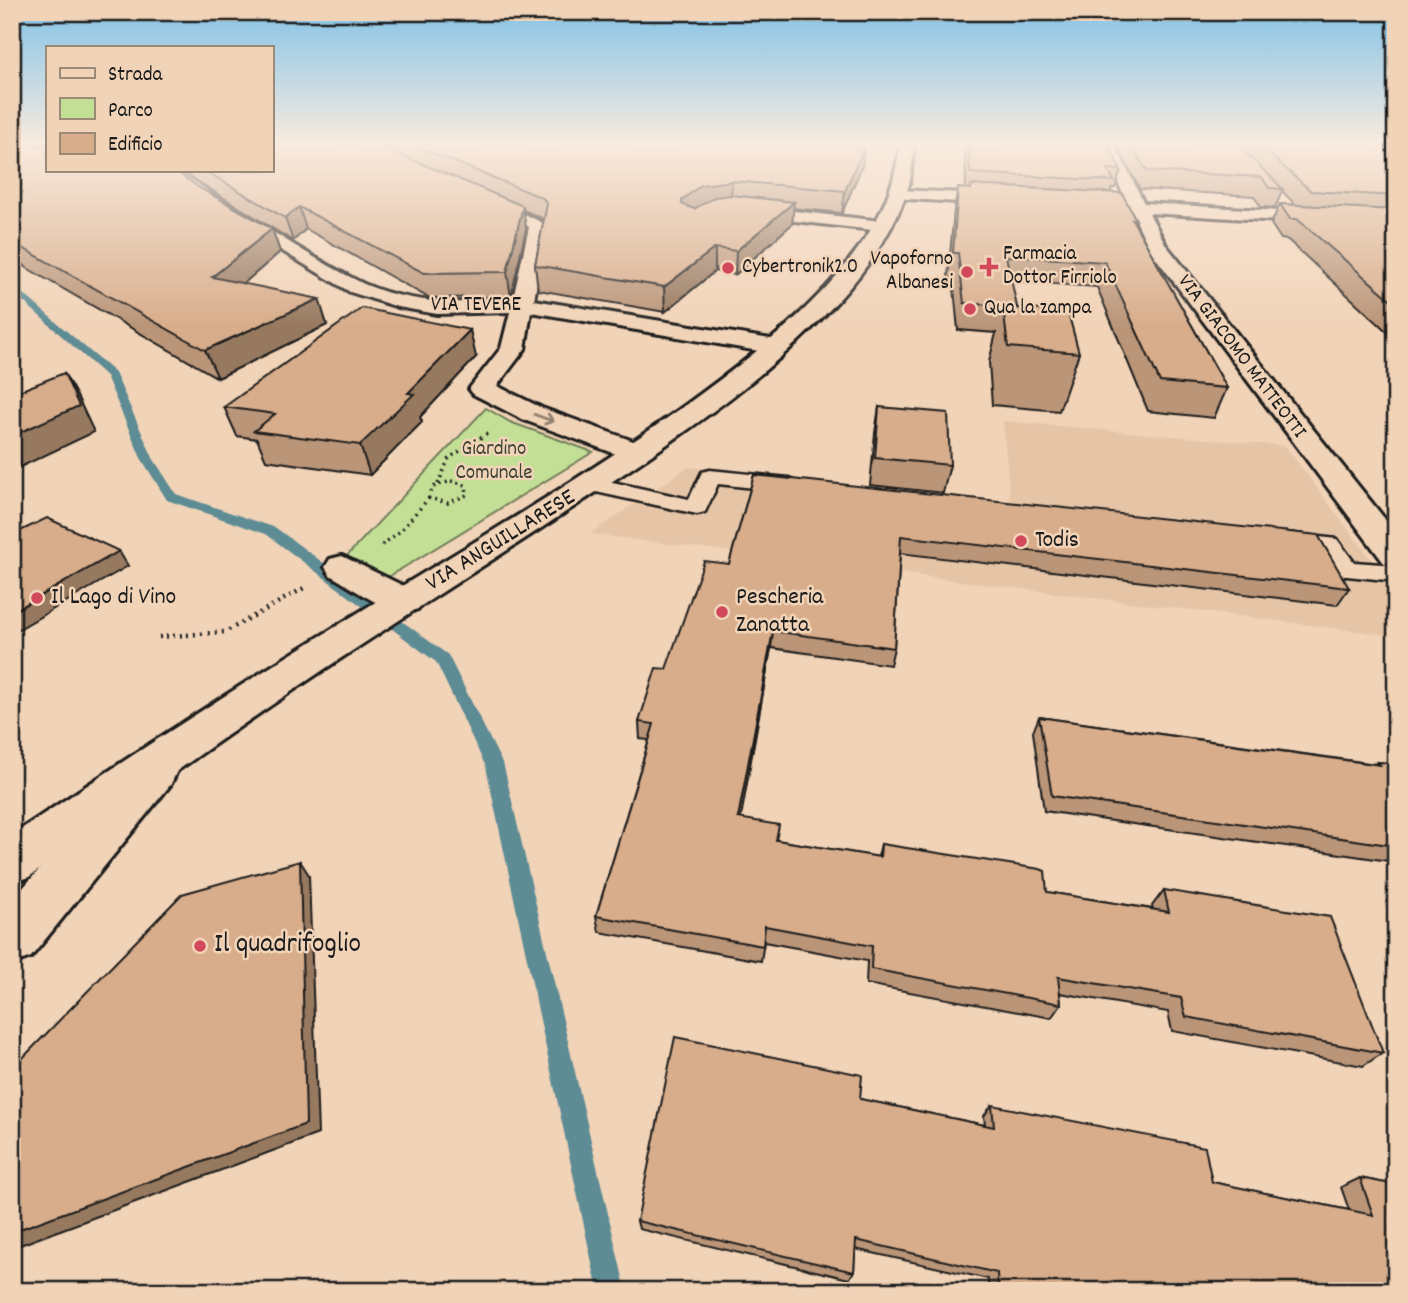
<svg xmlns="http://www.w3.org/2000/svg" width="1408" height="1303" viewBox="0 0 1408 1303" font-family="Dekko,sans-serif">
	<rect width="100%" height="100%" fill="#f1d3b7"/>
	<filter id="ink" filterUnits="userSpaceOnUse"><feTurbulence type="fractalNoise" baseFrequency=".0143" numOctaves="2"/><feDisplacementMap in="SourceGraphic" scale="14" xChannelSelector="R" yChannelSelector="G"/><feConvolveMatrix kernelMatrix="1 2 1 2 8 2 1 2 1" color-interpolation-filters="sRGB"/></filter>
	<g filter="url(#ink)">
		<polygon fill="#e6c5a7" points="1003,421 1285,446 1396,592 1396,636 590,534 688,467 1010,501"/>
		<polygon fill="#c3df96" stroke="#707e59" stroke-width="2" points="486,408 510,422 593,452 378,583 343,560"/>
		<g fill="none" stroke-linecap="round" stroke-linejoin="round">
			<polygon fill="#5d8c95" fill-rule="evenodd" points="12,284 115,373 153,458 176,494 276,528 448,655 504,767 626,1291 598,1291 486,767 436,662 266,534 167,500 141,458 106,376 12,291"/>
			<defs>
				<g id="service">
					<polygon points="710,470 789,478 800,485 789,492 718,484 705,512 697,514 582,489 579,484 590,477 689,499 702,472"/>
					<polygon points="1285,533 1337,539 1354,562 1396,565 1396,581 1337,575 1320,551 1277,545 1273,540 1277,535"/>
				</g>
				<path id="pedestrian" d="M342,556L418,593L423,601L418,609C388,617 355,589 330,575L325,567L330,559Z"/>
				<g id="minor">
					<polygon points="1101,145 1115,145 1144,203 1396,218 1396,228 1149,213 1166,245 1396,533 1396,566 1384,563 1150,250 1132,212 1111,210 1111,202 1127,202"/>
					<path d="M159,170C186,170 202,189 224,202C270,229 316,261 364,284C409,304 464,305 513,299L529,227L469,197L477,192L483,194L547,225L534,300L777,340L785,342L789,347L785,352L777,354L531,312L525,349L497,386L542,408L647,446L651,452L647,458L637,461L627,458L524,420L473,394L469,389L501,348L510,312L437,314L398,307L350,292L208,206Z"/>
					<polygon points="898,190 1008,195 1016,200 1008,205 892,198 892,192"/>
					<polygon points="741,205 881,221 890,226 881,231 735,214 733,210"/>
					<polygon points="155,753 171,758 177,771 171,784 31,957 12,964 12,900 139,758"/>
				</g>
				<path id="secondary" d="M900,145H914C912,161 912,177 907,191C864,318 691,429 584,500C507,551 429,600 352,651C242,723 136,800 29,877L12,883V835C116,766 220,697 327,632C448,557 571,487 687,404C754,355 825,302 870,231C887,204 896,177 900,145Z"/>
			</defs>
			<use href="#service" stroke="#1c1c1c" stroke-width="5"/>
			<use href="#pedestrian" stroke="#1c1c1c" stroke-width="6"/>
			<use href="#minor" stroke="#1c1c1c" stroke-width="6"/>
			<use href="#secondary" stroke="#1c1c1c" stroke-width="6"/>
			<polyline stroke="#1c1c1c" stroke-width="2.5" stroke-dasharray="1 2.5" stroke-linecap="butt" points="917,260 955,263"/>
			<g stroke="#1c1c1c" stroke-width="3.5" stroke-dasharray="2 4.5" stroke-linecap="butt">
				<polygon points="451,481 466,485 467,495 448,503 429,498 433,487"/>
				<polyline points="438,484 449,458 488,433"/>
				<polyline points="382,545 400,531 429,498"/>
			</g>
			<polyline stroke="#1c1c1c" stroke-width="4.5" stroke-dasharray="2 5" stroke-linecap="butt" points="159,637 225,632 304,588"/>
			<use href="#service" fill="#f1d3b7" fill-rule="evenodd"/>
			<use href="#pedestrian" fill="#f1d3b7" fill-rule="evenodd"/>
			<use href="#minor" fill="#f1d3b7" fill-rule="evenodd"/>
			<use href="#secondary" fill="#f1d3b7" fill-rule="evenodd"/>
		</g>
		<g fill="#ba9578" stroke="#1c1c1c" stroke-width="2">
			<polygon points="12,145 47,145 47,170 271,170 392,151 381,145 832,145 864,147 862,166 842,213 793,208 792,224 735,275 715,271 665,312 538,290 535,265 544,219 523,210 526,229 511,297 429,298 306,229 293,241 186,174 177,172 198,187 272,229 280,252 243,284 319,299 327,325 218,378 27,268 12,254"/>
			<polygon points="965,145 1111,145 1109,148 1121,170 1115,188 1112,188 1110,192 1136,220 1135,224 1227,388 1214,418 1148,411 1097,287 1011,281 1017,308 1079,353 1059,411 992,405 989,362 996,333 958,330 953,278 948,277 954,210 958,188 966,189"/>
			<polygon points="1116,145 1396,145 1396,340 1288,240 1281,239 1271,224 1280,204 1296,205 1282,191 1275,208 1261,207 1254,196 1140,189"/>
			<polygon points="476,357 420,417 422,422 370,475 266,460 257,439 237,436 224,407"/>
			<polygon points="1396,365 1396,387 1387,379"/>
			<polygon points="879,407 950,465 943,493 870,485 875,433"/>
			<polygon points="754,475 1349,588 1337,605 900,553 894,648 890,665 771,648 740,818 777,840 878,857 881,844 1047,892 1153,909 1152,906 1164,890 1383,1053 1363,1066 1172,1031 1168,1012 1060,993 1061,1004 1051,1018 866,984 867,961 764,942 761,961 599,932 596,916 649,740 640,739 639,722 666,669 729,564"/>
			<polygon points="1039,717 1376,764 1378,762 1396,764 1396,862 1044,811 1033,732"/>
			<polygon points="860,1099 985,1125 984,1116 992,1105 1212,1182 1349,1210 1341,1187 1360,1178 1396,1185 1396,1291 988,1291 988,1279 855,1249 854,1272 849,1279 639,1229 637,1221"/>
		</g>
		<g fill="#977961" stroke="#1c1c1c" stroke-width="2">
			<polygon points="864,147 862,166 842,213 845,191"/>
			<polygon points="732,181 731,201 682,222 682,200 701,185"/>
			<polygon points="794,202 792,224 735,275 736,251"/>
			<polygon points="523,206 526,229 511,297 507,272"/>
			<polygon points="299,207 306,229 293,241 285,218"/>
			<polygon points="272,229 280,252 222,302 212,277"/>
			<polygon points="715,248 715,271 665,312 664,287"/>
			<polygon points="319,299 327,325 218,378 205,350"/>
			<polygon points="470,330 476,357 420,417 422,422 370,475 360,445 408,393"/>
			<polygon points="64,373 78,398 94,432 12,471 12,436"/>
			<polygon points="119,551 128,566 12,633 12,612"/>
			<polygon points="773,631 771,648 738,834 738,818"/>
			<polygon points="300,861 309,875 318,1134 12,1248 12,1232"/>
		</g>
		<g fill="#d8ad8b" stroke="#1c1c1c" stroke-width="2">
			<polygon points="12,145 33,145 39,146 39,145 47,145 47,170 174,170 198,187 272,229 212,277 319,299 205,350 12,242"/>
			<polygon points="271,145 377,145 523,206 507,272 424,273 299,207 285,218 204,170 271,170"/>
			<polygon points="413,145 827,145 864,147 845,191 732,181 701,185 682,200 682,204 694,209 715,197 731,195 794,202 736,251 715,248 664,287 535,265 547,204 543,198"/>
			<polygon points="969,145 1108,145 1121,170 1108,169 1114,181 970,173"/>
			<polygon points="1131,145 1238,145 1283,189 1269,188 1262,177 1147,171"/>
			<polygon points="1259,145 1396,145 1396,196 1311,191"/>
			<polygon points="971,185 1122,193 1136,220 1132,219 1227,388 1160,382 1105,262 1006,256 1017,307 964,303 958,253 953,253 958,188 971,189"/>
			<polygon points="1280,204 1396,210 1396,304 1297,219 1290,219"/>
			<polygon points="1003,307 1068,312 1079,353 1008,347"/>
			<polygon points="362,308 470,330 408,393 414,394 360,445 254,431 275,414 224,407"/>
			<polygon points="64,373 79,406 12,436 12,394"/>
			<polygon points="879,407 948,413 950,465 875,458"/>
			<polygon points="754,475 1318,535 1349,588 901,536 894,648 773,631 738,818 779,825 776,840 880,857 881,844 1040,869 1045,871 1047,892 1169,912 1164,890 1330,917 1383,1053 1186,1017 1181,998 1058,977 1061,1004 871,969 872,946 765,926 763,946 596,916 654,724 639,722 656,668 666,669 704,561 729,564"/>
			<polygon points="47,518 119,551 12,612 12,535"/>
			<polygon points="1039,717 1380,765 1378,762 1396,764 1396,846 1052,796"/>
			<polygon points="300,861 306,1124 12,1232 12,1069 182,894"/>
			<polygon points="675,1037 862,1075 860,1099 994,1127 992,1105 1205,1147 1212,1182 1373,1215 1360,1178 1396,1185 1396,1291 998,1291 997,1273 856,1240 854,1272 637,1221"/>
		</g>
		<defs><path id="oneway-shaft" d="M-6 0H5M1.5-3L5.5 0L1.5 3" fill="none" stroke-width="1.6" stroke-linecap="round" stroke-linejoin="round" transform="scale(1.75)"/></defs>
		<use stroke="#918171" href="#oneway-shaft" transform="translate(544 418) rotate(20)"/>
	</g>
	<linearGradient id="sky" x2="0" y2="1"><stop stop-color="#81c2e7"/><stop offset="0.44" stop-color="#f9ebdf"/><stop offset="1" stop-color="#f9ebdf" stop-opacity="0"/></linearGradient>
	<rect width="1408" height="327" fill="url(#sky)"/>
	<g fill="#d1495b" stroke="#f1d3b7" stroke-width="2.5">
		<path d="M985.5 256.5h7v7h7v7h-7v7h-7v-7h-7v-7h7z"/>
		<circle cx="728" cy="268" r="7"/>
		<circle cx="967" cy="272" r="7"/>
		<circle cx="970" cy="309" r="7"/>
		<circle cx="1021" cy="541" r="7"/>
		<circle cx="37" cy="598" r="7"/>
		<circle cx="722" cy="612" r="7"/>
		<circle cx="200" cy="946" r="7"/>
	</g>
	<g text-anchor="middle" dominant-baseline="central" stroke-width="5" stroke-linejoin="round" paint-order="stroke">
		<g font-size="21" fill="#1c1c1c" stroke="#f1d3b7" text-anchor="start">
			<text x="1003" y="255">Farmacia<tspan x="1003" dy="24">Dottor Firriolo</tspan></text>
			<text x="953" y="260" text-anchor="end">Vapoforno<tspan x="953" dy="24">Albanesi</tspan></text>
			<text x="742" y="268">Cybertronik2.0</text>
			<text x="984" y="309">Qua la zampa</text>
		</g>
		<g font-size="21" fill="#1c1c1c" stroke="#f1d3b7">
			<text x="476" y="306">VIA TEVERE</text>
			<text transform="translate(1241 357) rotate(53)">VIA GIACOMO MATTEOTTI</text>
		</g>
		<g font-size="21" fill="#3d4334" stroke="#f1d3b7">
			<text x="494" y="450">Giardino<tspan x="494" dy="24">Comunale</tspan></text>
		</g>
		<g font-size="24" fill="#1c1c1c" stroke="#f1d3b7">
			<text transform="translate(501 541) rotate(-32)">VIA ANGUILLARESE</text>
		</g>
		<g font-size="24" fill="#1c1c1c" stroke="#f1d3b7" text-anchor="start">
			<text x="1035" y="541">Todis</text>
			<text x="51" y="598">Il Lago di Vino</text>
			<text x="736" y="598">Pescheria<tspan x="736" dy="28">Zanatta</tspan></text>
		</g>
		<g font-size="28" fill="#1c1c1c" stroke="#f1d3b7" text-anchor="start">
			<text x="214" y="946">Il quadrifoglio</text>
		</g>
	</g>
	<rect width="1408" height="1303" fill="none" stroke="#f1d3b7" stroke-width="42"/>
	<rect x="21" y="21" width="1366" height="1261" fill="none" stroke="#1c1c1c" stroke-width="2.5" filter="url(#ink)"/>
	<rect x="46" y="46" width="228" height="126" fill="#f1d3b7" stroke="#9c8a79" stroke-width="2"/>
	<rect x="60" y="68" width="35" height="10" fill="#f1d3b7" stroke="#9c8a79" stroke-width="2"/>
	<text x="108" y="80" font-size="21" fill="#1c1c1c">Strada</text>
	<rect x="60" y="98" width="35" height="21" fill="#c3df96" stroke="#9c8a79" stroke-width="2"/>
	<text x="108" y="116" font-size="21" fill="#1c1c1c">Parco</text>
	<rect x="60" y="133" width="35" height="21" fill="#d8ad8b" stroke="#9c8a79" stroke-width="2"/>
	<text x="108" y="150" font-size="21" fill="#1c1c1c">Edificio</text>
</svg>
